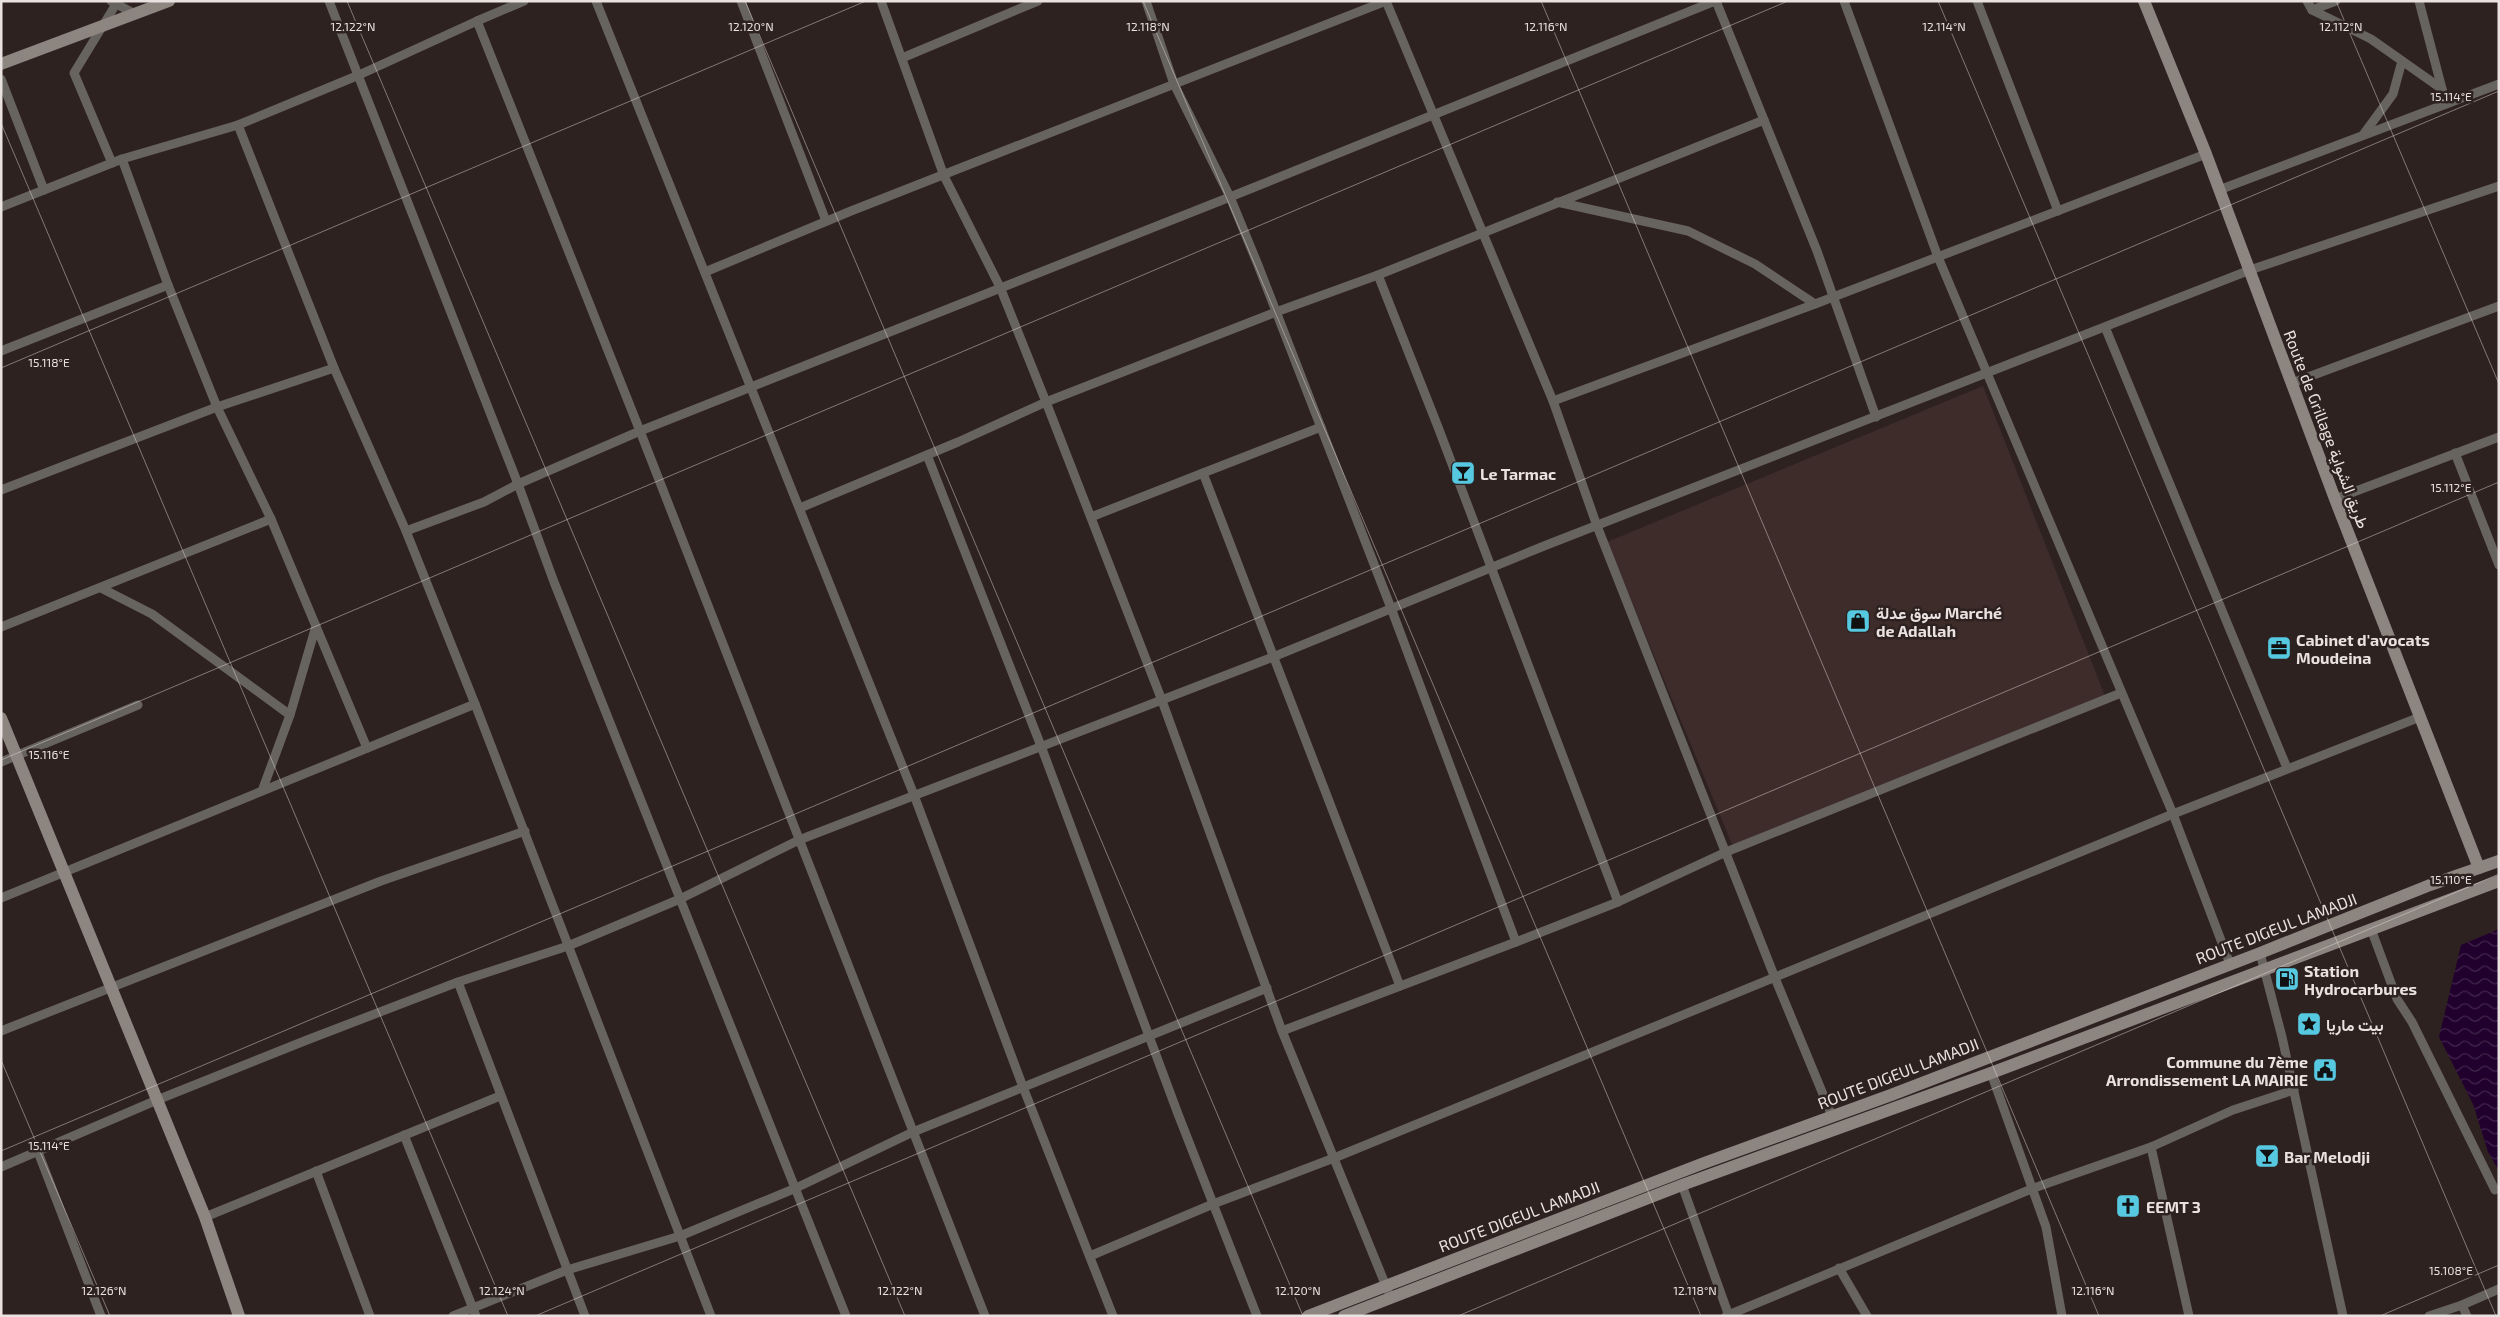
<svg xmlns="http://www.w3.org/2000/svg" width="2500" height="1317" viewBox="0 0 2500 1317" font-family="'Exo 2',Vazirmatn,sans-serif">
	<defs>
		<pattern id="water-waves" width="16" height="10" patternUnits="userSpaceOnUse" patternTransform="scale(1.25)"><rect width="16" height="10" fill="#21002d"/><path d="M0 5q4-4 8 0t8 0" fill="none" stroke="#41254b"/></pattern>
	</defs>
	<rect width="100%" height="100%" fill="#2e2221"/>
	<polygon fill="#3e2c2a" points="1983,386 2107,701 1734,849 1607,542"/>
	<polygon fill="url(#water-waves)" points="2499,929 2499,1171 2488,1152 2473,1104 2439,1037 2461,945"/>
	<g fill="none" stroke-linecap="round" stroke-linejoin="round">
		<g stroke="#67635f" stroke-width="9">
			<polyline points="111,1 135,14"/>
			<polyline points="329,1 518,484 554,582 846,1316"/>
			<polyline points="596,1 914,795 1023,1087 1113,1316"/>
			<polyline points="741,1 826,221"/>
			<polyline points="881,1 944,176 1000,287 1046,402 1161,698 1282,1031 1388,1291"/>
			<polyline points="1146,1 1174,84 1230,197 1258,265 1391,608 1516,942 1282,1031"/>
			<polyline points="1386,1 1553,401 1597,526 1775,978 1832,1116"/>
			<polyline points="1716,1 1817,251 1876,417"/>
			<polyline points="1844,1 1938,257 2173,814 2230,964"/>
			<polyline points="1977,1 2058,211"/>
			<polyline points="2307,1 2312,10 2336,1"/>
			<polyline points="2419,1 2446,104"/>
			<polyline points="2312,10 2371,39 2442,89"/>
			<polyline points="477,21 640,431 985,1316"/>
			<polyline points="902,58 1038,1"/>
			<polyline points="1,79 44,190"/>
			<polyline points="238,125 334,368 406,531 475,704 711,1316"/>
			<polyline points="2363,135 2393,94 2402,61"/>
			<polyline points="122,159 168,285 217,407 271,519 367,748"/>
			<polyline points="112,163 74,73 116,4"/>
			<polyline points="2219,190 2499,84"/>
			<polyline points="1557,202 1688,231 1755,264 1815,304"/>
			<polyline points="1,207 122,159 238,125 359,75 477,21 524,1"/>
			<polyline points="705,272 851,211 1386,1"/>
			<polyline points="1378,275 1438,427 1618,902"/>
			<polyline points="2105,327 2287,768"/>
			<polyline points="1,351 168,285"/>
			<polyline points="2292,383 2499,306"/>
			<polyline points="1553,401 1815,304 2206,154"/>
			<polyline points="2455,453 2499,565"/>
			<polyline points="927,455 1041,746 1178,1114 1257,1316"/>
			<polyline points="1203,473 1321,427"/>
			<polyline points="1,490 217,407 334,368"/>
			<polyline points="2335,499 2499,437"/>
			<polyline points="800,508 958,442 1046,402 1276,312 1378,275 1764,120"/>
			<polyline points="1091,517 1203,473 1400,986"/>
			<polyline points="406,531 484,502 518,484 640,431 1230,197 1715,1"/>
			<polyline points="101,588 152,614 290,715"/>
			<polyline points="1,627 271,519"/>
			<polyline points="1,762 138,705"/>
			<polyline points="262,791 290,715 316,626"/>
			<polyline points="1,898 475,704"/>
			<polyline points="2371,929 2397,999 2412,1022 2495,1190"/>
			<polyline points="1516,942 1618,902 1726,852 2121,693"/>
			<polyline points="2260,953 2282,1037 2343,1316"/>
			<polyline points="458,982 585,1316"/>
			<polyline points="1,1031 381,881 525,831"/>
			<polyline points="1991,1073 2046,1227 2062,1316"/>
			<polyline points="404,1135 476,1316"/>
			<polyline points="2151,1147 2189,1316"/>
			<polyline points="38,1152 101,1316"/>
			<polyline points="1,1167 157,1100 307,1040 458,982 568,946 680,899 799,840 1273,657 1544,546 2250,270 2499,186"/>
			<polyline points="316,1171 370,1316"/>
			<polyline points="1682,1185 1729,1316"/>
			<polyline points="205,1217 500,1096"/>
			<polyline points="1090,1256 1213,1204 1334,1158 2173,814 2420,717"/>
			<polyline points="1839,1268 1867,1316"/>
			<polyline points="2462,1305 2467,1316"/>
			<polyline points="453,1316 567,1270 680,1236 796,1188 913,1132 1267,988"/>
			<polyline points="1726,1316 2034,1188 2151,1147 2233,1110 2294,1090"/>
			<polyline points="2429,1316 2462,1305 2499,1289"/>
		</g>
		<g stroke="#8d857f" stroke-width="12">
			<polyline points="2144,1 2206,154 2335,499 2479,868"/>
			<polyline points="1,64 169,1"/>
			<polyline points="1,718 205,1217 239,1316"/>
			<polyline points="1308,1316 1704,1163 1891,1095 2260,953 2430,885 2499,861"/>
			<polyline points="1344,1316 1682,1185 1991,1073 2499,881"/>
		</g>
	</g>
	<path fill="none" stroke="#eae2e1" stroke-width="1" stroke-opacity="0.45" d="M347,1L905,1316M745,1L1303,1316M1143,1L1701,1316M1541,1L2099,1316M1938,1L2496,1316M2336,1L2499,384M1,123L508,1316M1,368L866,1M1,760L1788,1M1,1060L110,1316M1,1151L2499,91M535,1316L2499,482M1458,1316L2499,874M2380,1316L2499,1265"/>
	<defs>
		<symbol id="bar-square" viewBox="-11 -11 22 22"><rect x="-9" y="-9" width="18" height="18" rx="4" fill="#56c9e0" stroke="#2e2221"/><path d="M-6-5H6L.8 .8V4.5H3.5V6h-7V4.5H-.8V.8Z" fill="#111"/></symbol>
		<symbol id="shop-square" viewBox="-11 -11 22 22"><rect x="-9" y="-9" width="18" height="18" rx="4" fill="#56c9e0" stroke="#2e2221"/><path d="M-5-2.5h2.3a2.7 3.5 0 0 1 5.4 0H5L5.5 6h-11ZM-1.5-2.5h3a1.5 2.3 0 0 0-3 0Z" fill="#111"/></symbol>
		<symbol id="office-square" viewBox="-11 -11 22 22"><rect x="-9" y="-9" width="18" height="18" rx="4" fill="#56c9e0" stroke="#2e2221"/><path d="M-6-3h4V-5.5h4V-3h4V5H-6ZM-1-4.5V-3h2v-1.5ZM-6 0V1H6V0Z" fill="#111"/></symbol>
		<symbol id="fuel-square" viewBox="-11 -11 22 22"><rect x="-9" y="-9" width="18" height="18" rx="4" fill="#56c9e0" stroke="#2e2221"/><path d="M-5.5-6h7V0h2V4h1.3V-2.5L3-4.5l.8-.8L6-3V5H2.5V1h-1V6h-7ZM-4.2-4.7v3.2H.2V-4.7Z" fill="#111"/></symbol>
		<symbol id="sight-square" viewBox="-11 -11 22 22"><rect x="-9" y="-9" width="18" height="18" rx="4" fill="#56c9e0" stroke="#2e2221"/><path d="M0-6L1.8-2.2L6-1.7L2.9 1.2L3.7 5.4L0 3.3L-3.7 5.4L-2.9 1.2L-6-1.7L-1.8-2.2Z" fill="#111"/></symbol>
		<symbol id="civic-square" viewBox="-11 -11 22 22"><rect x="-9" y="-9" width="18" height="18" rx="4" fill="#56c9e0" stroke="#2e2221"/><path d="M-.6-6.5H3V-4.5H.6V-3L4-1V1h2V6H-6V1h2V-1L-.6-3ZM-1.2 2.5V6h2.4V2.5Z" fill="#111"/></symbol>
		<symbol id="church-square" viewBox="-11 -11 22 22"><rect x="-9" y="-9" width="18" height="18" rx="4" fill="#56c9e0" stroke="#2e2221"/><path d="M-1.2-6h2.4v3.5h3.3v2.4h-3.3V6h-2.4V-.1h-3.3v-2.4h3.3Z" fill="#111"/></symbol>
	</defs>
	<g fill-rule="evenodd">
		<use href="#bar-square" x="1449" y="459" width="28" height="28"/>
		<use href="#shop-square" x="1844" y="607" width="28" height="28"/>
		<use href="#office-square" x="2265" y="634" width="28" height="28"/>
		<use href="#fuel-square" x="2273" y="965" width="28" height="28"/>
		<use href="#sight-square" x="2295" y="1010" width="28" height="28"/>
		<use href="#civic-square" x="2311" y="1056" width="28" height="28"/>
		<use href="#bar-square" x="2253" y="1142" width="28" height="28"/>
		<use href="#church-square" x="2114" y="1192" width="28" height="28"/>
	</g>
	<g text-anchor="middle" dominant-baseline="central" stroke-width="5" stroke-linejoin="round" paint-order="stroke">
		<g font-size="16" fill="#eae2e1" stroke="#2e2221">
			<text transform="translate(2327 429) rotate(69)">Route de Grillage طريق الشواية</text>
			<text transform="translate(2276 928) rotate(-21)">ROUTE DIGEUL LAMADJI</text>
			<text transform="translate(1898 1073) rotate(-21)">ROUTE DIGEUL LAMADJI</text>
			<text transform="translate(1519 1216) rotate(-21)">ROUTE DIGEUL LAMADJI</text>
		</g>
		<g font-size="16" font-weight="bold" fill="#eae2e1" stroke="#2e2221" text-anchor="start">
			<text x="1480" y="473">Le Tarmac</text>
			<text x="1876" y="612">سوق عدلة Marché<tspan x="1876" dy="18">de Adallah</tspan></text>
			<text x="2296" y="639">Cabinet d'avocats<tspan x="2296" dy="18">Moudeina</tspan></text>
			<text x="2304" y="970">Station<tspan x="2304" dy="18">Hydrocarbures</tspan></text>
			<text x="2326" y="1024">بيت ماريا</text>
			<text x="2308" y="1061" text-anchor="end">Commune du 7ème<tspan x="2308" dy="18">Arrondissement LA MAIRIE</tspan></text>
			<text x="2284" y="1156">Bar Melodji</text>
			<text x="2146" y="1206">EEMT 3</text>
		</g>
	</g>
	<g font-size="12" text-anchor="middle" fill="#eae2e1" stroke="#2e2221" stroke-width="5" stroke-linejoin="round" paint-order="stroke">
		<text x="353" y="31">12.122°N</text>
		<text x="751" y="31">12.120°N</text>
		<text x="1148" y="31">12.118°N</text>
		<text x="1546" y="31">12.116°N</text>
		<text x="1944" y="31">12.114°N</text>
		<text x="2341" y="31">12.112°N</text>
		<text x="2451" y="101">15.114°E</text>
		<text x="49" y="367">15.118°E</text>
		<text x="2451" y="492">15.112°E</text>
		<text x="49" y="759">15.116°E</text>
		<text x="2451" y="884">15.110°E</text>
		<text x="49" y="1150">15.114°E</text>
		<text x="2451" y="1275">15.108°E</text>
		<text x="104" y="1295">12.126°N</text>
		<text x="502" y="1295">12.124°N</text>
		<text x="900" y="1295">12.122°N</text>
		<text x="1298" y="1295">12.120°N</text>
		<text x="1695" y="1295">12.118°N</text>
		<text x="2093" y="1295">12.116°N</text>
	</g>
	<rect width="2500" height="1317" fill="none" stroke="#eae2e1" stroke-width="5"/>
</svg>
